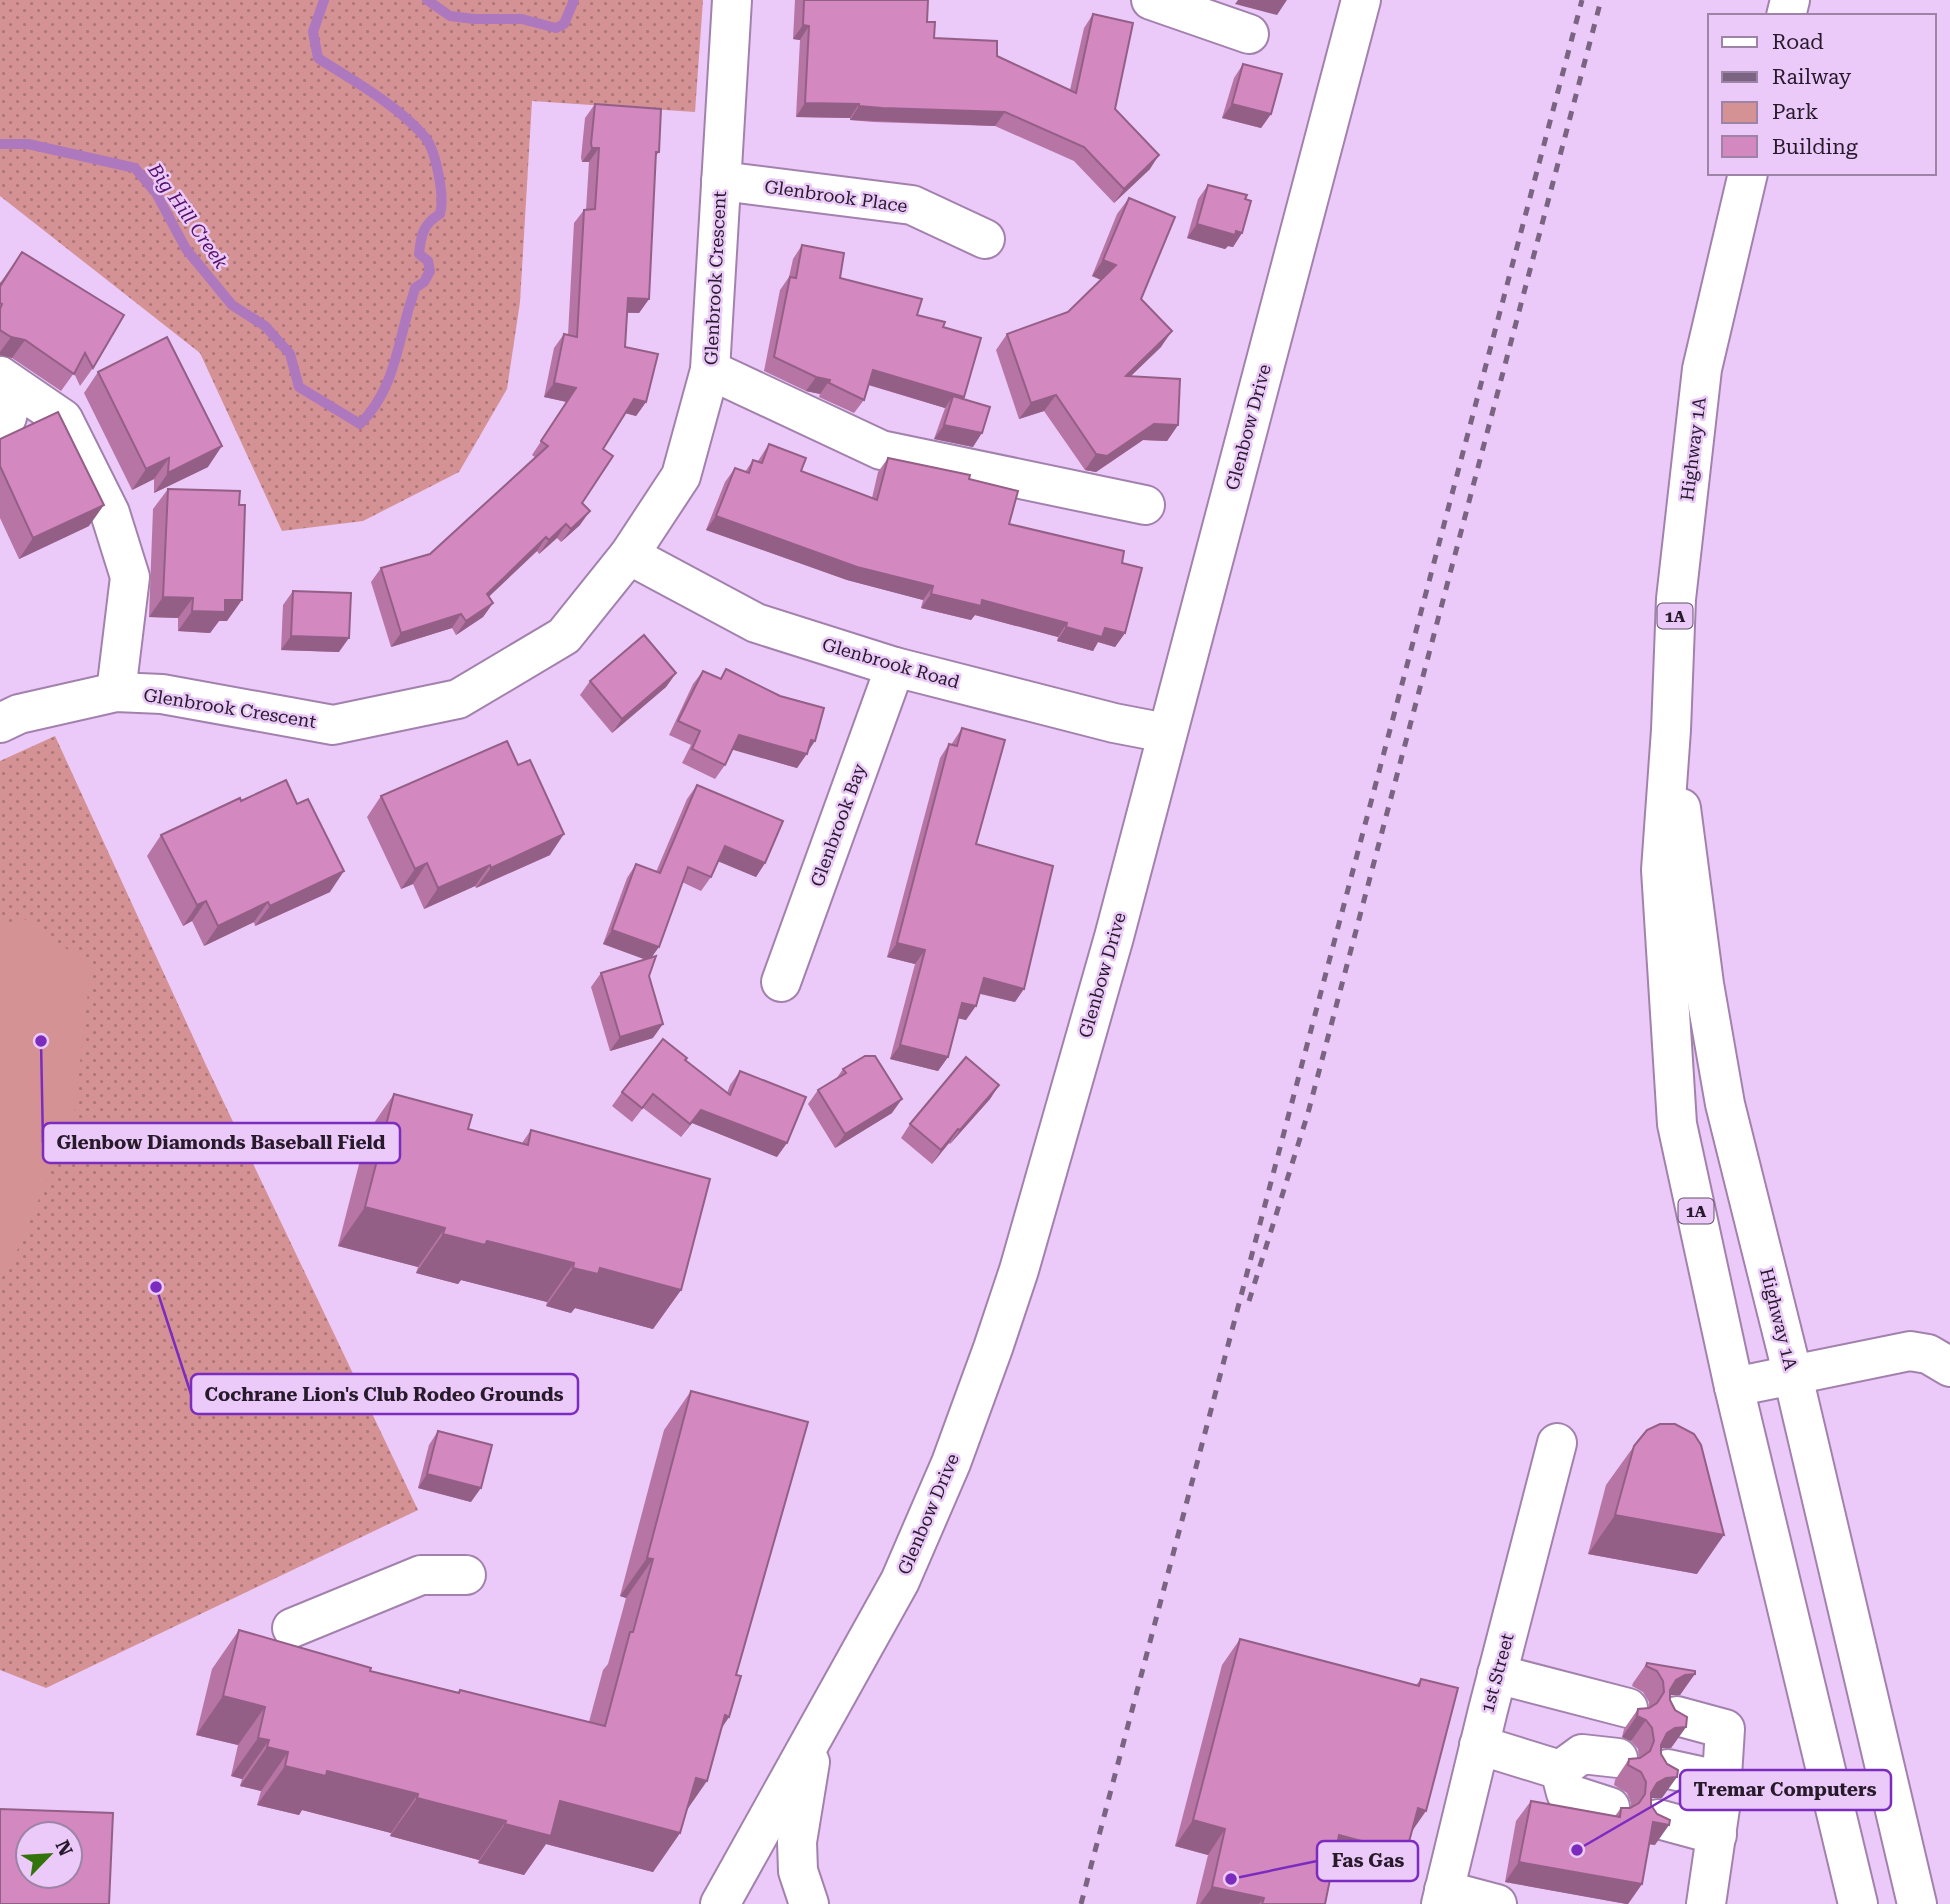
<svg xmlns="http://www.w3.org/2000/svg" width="1950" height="1904" viewBox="0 0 1950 1904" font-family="'Roboto Serif',serif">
	<defs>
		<pattern id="green-dots" width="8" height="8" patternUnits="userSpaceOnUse" patternTransform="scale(1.75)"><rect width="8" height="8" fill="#d49294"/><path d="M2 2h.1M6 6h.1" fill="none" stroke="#ac7679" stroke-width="1.8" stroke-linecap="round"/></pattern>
	</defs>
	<rect width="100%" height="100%" fill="#ebc9f8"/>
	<g fill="url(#green-dots)">
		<polygon points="0,0 703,0 695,112 532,101 520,302 507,389 459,472 363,521 282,531 200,353 0,196"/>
		<polygon points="55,736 205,1063 418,1510 46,1688 0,1670 0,761"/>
	</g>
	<polygon fill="#d49294" points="24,919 91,966 74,1116 9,1270 0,1279 0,924"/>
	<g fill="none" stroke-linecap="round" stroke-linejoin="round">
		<g stroke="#ad78be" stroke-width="10">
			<polyline points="427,0 450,16 474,19 522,19 556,28 564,24 574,0"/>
			<path d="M0,144H28L135,168L156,193L186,249L232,305L265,326L290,354L299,387L360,424C391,393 396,355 407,315C409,306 413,297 415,288L424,282L430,271L428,261L419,254C421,235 423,224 440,214C445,197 436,149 424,136C396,104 353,81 318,58L313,32L324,0"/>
		</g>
		<defs>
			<g id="minor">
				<polyline points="1151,0 1249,34"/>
				<polyline points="721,181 912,205 985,239"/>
				<polyline points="710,370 881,450 1145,505"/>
				<polyline points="0,376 63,419 110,513 130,577 116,692"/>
				<path d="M0,376C12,394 13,412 0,430"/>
				<polyline points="629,555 756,623 895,667 1114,723 1166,733"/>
				<polyline points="0,723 19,714 116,692 162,694 333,725 458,699 564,636 629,555 681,476 710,370 732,0"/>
				<polyline points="781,982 895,667"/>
				<polyline points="1734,1387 1910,1351 1928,1354 1950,1367"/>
				<polyline points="292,1628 421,1575 466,1575"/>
				<polyline points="1497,1674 1628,1708"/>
				<polyline points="1677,1716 1725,1729 1720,1808 1706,1904"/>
				<polyline points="1479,1745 1560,1770 1566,1793 1610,1807"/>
				<polyline points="1668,1769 1723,1781"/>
				<polyline points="1560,1770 1582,1754 1618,1758"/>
				<polyline points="1658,1819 1717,1835"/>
				<polyline points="1444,1890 1497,1904"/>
				<polyline points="720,1904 900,1581 951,1463 993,1348 1019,1270 1114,937 1361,0"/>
				<polyline points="809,1904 798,1871 797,1842 810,1762"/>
				<polyline points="1441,1904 1488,1710 1557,1443"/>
			</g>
			<g id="major">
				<polyline points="1786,16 1790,0"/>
				<polyline points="1748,173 1702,369 1676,599 1671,730 1661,870 1677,1124 1734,1387 1858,1904"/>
				<polyline points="1681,808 1704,984 1725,1104 1793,1376 1917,1904"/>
			</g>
		</defs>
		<use href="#minor" stroke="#a282ad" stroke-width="42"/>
		<use href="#major" stroke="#a282ad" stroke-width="42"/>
		<use href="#minor" stroke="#fff" stroke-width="38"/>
		<use href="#major" stroke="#fff" stroke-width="38"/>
		<g stroke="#7a6482" stroke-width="5" stroke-dasharray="9 9" stroke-linecap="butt">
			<polyline points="1249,1301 1308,1113 1601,0"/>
			<polyline points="1081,1904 1582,0"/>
		</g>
	</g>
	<g fill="#b675a5">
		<polygon points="795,0 928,0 927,22 934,38 997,56 1070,90 1084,28 1093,14 1115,109 1150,169 1114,203 1074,161 995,126 873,122 850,120 850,118 796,117 800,40 793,39"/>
		<polygon points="1243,64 1271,114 1261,128 1222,118 1234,78"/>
		<polygon points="595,104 659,152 656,156 649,299 639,313 627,313 625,347 646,402 636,416 625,413 603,449 582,503 580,525 561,542 557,538 539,554 537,551 488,597 493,603 483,617 456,635 452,628 391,647 371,582 381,568 430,554 536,458 532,455 567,402 544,397 554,348 564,334 568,335 574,223 584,210 586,210 589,162 582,162 581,158 585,118"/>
		<polygon points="1208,185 1242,233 1233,247 1228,246 1225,249 1187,238 1198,199"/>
		<polygon points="1129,198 1141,299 1161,347 1131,376 1178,425 1167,441 1143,440 1096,472 1085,470 1044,411 1019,419 996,350 1007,334 1068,312 1101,280 1092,276 1117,214"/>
		<polygon points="802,245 840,278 943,327 964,397 963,399 973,447 934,439 945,408 868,385 864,400 854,413 819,397 820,394 806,391 764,371 780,290 789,277 793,259"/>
		<polygon points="22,252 124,315 93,368 80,386 74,373 61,391 12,358 0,355 0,283"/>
		<polygon points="98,372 208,467 154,493 154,479 132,490 84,393"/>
		<polygon points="0,439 89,526 19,559 0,518"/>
		<polygon points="769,444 801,471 872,498 878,472 888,458 969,479 1009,524 1122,563 1125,633 1115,647 1098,642 1093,651 1057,641 1058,637 975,615 971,620 921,608 923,600 847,580 706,530 725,482 735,468 745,472 753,460 758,461"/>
		<polygon points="168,489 227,621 219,621 210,633 178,631 178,618 149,617 153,509"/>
		<polygon points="293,591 339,652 281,650 283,605"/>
		<polygon points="726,669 808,750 807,754 797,768 732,749 725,765 715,779 682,763 691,745 669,735 693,684 703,671 720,679"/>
		<polygon points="676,673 666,687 612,733 580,695 590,681"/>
		<polygon points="962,728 976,844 1015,1002 980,994 966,1020 958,1018 948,1057 938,1071 890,1059 915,964 887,957 940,758 949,744 951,745"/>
		<polygon points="697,785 765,863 756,877 718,861 711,877 701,891 682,882 652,957 649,976 653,1038 610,1051 591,987 601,973 645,959 603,944 627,878 636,864 656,872 687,799"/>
		<polygon points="381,796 550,855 476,888 475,886 424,909 413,884 401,889 367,817"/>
		<polygon points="241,801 330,892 255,926 254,922 204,946 192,921 183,926 147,856 161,835"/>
		<polygon points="685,1060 727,1093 730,1085 740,1071 777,1157 692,1123 681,1137 643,1108 632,1122 612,1106 622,1092"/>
		<polygon points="843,1069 892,1113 835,1148 808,1104 818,1090 836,1079"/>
		<polygon points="999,1085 990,1099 950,1144 949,1143 932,1164 901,1138 910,1124"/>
		<polygon points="394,1094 468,1129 522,1143 531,1130 681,1290 653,1329 575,1308 571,1313 546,1306 547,1302 461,1280 458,1284 416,1273 418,1267 338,1246 367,1133"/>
		<polygon points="691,1391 736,1675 729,1717 722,1728 687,1809 680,1833 653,1872 546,1844 524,1875 478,1863 479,1860 390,1836 391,1833 302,1810 299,1815 257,1805 261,1791 240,1786 242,1779 231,1776 238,1745 196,1735 212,1669 239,1630 370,1671 458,1692 460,1690 589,1722 603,1670 608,1664 626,1598 620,1596 664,1430"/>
		<polygon points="438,1431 471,1502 418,1488 429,1445"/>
		<polygon points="1634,1446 1697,1574 1588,1554 1606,1485"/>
		<polygon points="1240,1639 1416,1685 1421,1679 1412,1831 1388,1878 1333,1864 1325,1904 1196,1904 1208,1855 1175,1846 1222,1665"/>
		<polygon points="1647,1663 1695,1671 1680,1695 1670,1695 1670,1700 1686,1727 1671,1748 1661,1748 1662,1798 1651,1798 1655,1845 1649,1844 1642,1884 1628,1904 1505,1882 1516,1821 1531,1801 1615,1816 1621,1808 1631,1807 1631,1803 1627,1793 1614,1785 1615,1780 1629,1759 1639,1758 1638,1749 1631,1741 1622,1737 1624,1729 1638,1709 1649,1708 1649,1702 1643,1692 1632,1686 1633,1683"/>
	</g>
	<g fill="#945f86">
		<polygon points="1238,0 1287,0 1277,15 1235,4"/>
		<polygon points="803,25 809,26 800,40 793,39"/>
		<polygon points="805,103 859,104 850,118 796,117"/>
		<polygon points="1232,104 1271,114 1261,128 1222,118"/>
		<polygon points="859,106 1005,112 995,126 850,120"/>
		<polygon points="592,148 599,148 589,162 582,162"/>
		<polygon points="1159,155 1150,169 1114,203 1124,189"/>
		<polygon points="1197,224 1236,231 1242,233 1233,247 1228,246 1225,249 1187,238"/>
		<polygon points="1103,260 1116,265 1104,281 1092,276"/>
		<polygon points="628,298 649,299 639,313 618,312"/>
		<polygon points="1172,331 1161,347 1114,392 1126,376"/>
		<polygon points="11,337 25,340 12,358 0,355 0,352"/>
		<polygon points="873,370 964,397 955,411 953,396 945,408 863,383"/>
		<polygon points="816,377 830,380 820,394 806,391"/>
		<polygon points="554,383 576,388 567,402 544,397"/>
		<polygon points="1056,395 1044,411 1019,419 1031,403"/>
		<polygon points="634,399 646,402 636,416 625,413"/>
		<polygon points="1154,424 1178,425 1167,441 1143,440 1096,472 1085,470 1096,454"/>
		<polygon points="944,425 982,433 973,447 934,439"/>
		<polygon points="222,446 208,467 154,493 168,473"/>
		<polygon points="169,458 154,479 132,490 146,469"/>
		<polygon points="104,505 89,526 19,559 33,538"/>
		<polygon points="590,511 580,525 561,542 571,529"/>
		<polygon points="716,516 933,586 923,600 847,580 706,530"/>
		<polygon points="566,524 557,538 539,554 549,540"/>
		<polygon points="546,537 537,551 477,608 487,594"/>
		<polygon points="931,594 982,600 1067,623 1058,637 975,615 971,620 921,608"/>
		<polygon points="163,597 193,598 178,618 149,617"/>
		<polygon points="225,600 242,600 227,621 219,621 210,633 178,631 192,611"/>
		<polygon points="493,603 483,617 456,635 466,621"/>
		<polygon points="461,614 452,628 391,647 401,633"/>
		<polygon points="1066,627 1105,628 1125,633 1115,647 1098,642 1093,651 1057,641"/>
		<polygon points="291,636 349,638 339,652 281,650"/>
		<polygon points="676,673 666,687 612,733 622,719"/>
		<polygon points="739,735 811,740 815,741 797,768 730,749"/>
		<polygon points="564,834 550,855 476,888 491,868"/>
		<polygon points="725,846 765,863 756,877 715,860"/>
		<polygon points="427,863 413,884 401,889 415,869"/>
		<polygon points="490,865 475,886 424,909 438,888"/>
		<polygon points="344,871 330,892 255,926 270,906"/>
		<polygon points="206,901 192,921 183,926 197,905"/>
		<polygon points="268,902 254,922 204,946 218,926"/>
		<polygon points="612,930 659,947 649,961 603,944"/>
		<polygon points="897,943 925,950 915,964 887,957"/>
		<polygon points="984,978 1024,989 1015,1002 974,992"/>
		<polygon points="962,1003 976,1006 966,1020 952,1017"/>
		<polygon points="663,1024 653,1038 610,1051 620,1037"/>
		<polygon points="900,1045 948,1057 938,1071 890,1059"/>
		<polygon points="999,1085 990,1099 950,1144 960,1130"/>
		<polygon points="902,1099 892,1113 835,1148 845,1134"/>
		<polygon points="701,1110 787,1143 777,1157 692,1123 681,1137"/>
		<polygon points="958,1129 949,1143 932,1164 941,1150"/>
		<polygon points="365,1207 445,1228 418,1267 338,1246"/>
		<polygon points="443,1234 487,1241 574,1263 547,1302 461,1280 458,1284 416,1273"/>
		<polygon points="573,1268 600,1268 681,1290 653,1329 575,1308 571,1313 546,1306"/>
		<polygon points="427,1474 481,1488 471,1502 418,1488"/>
		<polygon points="1615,1515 1724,1535 1697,1574 1588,1554"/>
		<polygon points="647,1558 653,1559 626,1598 620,1596"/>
		<polygon points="1695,1674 1680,1695 1671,1695 1662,1700 1676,1680 1685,1675"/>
		<polygon points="223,1696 265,1707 238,1745 196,1735"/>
		<polygon points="725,1715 729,1717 702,1755"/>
		<polygon points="1637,1716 1646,1720 1631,1741 1622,1737"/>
		<polygon points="1686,1727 1671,1748 1661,1748 1652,1754 1667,1733 1675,1728"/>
		<polygon points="258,1738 269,1740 242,1779 231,1776"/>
		<polygon points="267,1747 288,1752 261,1791 240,1786"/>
		<polygon points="285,1766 327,1771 418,1794 391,1833 302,1810 299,1815 257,1805"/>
		<polygon points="1677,1777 1662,1798 1652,1798 1643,1803 1657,1783 1666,1778"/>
		<polygon points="696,1778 707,1781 680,1820"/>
		<polygon points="417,1798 506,1821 479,1860 390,1836"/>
		<polygon points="560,1801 680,1833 653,1872 546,1844 524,1875 478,1863 505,1824"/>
		<polygon points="1418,1808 1426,1811 1408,1837"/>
		<polygon points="1193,1820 1225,1829 1208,1855 1175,1846"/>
		<polygon points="1653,1822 1669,1825 1655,1845 1639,1843"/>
		<polygon points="1339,1835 1406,1853 1388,1878 1321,1860"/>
		<polygon points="1519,1862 1642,1884 1628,1904 1626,1904 1505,1882"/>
		<polygon points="1212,1887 1264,1898 1259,1904 1200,1904"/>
	</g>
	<g fill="#d488c0" stroke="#945f86" stroke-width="2" fill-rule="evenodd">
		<polygon points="804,0 928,0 927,22 935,22 934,38 997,41 997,56 1076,93 1093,14 1133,23 1115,109 1159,155 1124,189 1084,147 1005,112 882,108 859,106 859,104 805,103 809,26 803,25"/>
		<polygon points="1243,64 1282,74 1271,114 1232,104"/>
		<polygon points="595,104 661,109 659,152 656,152 649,299 628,298 625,347 658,354 646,402 634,399 603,449 613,456 582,503 590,511 571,529 566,524 549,540 546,537 487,594 493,603 466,621 461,614 401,633 381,568 430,554 548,446 541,441 576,388 554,383 564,334 577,337 584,210 595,209 599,148 592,148 591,144"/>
		<polygon points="1208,185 1247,195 1245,199 1251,201 1242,233 1236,231 1235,235 1197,224"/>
		<polygon points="1129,198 1175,217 1141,299 1172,331 1126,376 1180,379 1178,425 1154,424 1107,456 1096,454 1056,395 1031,403 1007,334 1068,312 1116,265 1103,260"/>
		<polygon points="802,245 844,253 840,278 922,299 917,315 945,322 943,327 981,338 964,397 873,370 864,400 829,383 830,380 816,377 774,357 790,277 796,278"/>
		<polygon points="22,252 124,315 93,368 85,353 74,374 25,340 11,337 0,330 0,309 2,304 0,303 0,283 1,285"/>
		<polygon points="167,337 222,446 168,473 169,458 146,469 98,372"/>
		<polygon points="953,396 990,407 982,433 944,425"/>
		<polygon points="58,412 104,505 33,538 0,466 0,439"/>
		<polygon points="769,444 806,458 801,471 877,500 888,458 970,475 969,479 1018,491 1009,524 1124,551 1122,563 1142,568 1125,633 1105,628 1102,637 1066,627 1067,623 982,600 981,606 931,594 933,586 857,567 716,516 735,468 749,473 753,460 762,463"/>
		<polygon points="168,489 240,491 239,505 245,505 242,600 225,600 225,612 192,611 193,598 163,597"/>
		<polygon points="293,591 351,593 349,638 291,636"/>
		<polygon points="644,635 676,673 622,719 590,681"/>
		<polygon points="726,669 780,696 824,708 815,741 811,740 807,754 739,735 725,765 692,749 700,731 678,721 703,671 721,679"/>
		<polygon points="962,728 1005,740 976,844 1053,866 1024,989 984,978 976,1006 962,1003 948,1057 900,1045 925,950 897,943 949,744 957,746"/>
		<polygon points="507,741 518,765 530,760 564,834 491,868 490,865 438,888 427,863 415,869 381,796"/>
		<polygon points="286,780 297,804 308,799 344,871 270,906 268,902 218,926 206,901 197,905 161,835 240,798 241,801"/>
		<polygon points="697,785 783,821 765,863 725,846 711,877 688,867 659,947 612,930 636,864 660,873"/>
		<polygon points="656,956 649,976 663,1024 620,1037 601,973"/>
		<polygon points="663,1039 687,1058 685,1060 730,1095 740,1071 806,1097 787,1143 701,1110 690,1124 653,1094 642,1108 622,1092"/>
		<polygon points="865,1056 875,1056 902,1099 845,1134 818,1090 846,1073 843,1069"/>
		<polygon points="966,1057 999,1085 960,1130 958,1129 941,1150 910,1124"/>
		<polygon points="394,1094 472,1115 468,1129 528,1145 531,1130 710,1179 681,1290 600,1268 598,1274 573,1268 574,1263 487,1241 485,1245 443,1234 445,1228 365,1207"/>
		<polygon points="691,1391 808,1422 736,1675 741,1676 729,1717 725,1715 707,1781 696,1778 680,1833 560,1801 551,1836 505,1824 506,1821 417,1798 418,1794 327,1771 326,1776 285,1766 288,1752 267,1747 269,1740 258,1738 265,1707 223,1696 239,1630 371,1668 370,1671 459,1693 460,1690 605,1726 630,1632 633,1632 653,1559 647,1558"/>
		<polygon points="1660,1424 1675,1424 1694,1434 1701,1445 1724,1535 1615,1515 1634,1446 1647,1430"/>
		<polygon points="438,1431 492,1445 481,1488 427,1474"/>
		<polygon points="1240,1639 1419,1686 1421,1679 1458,1688 1426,1811 1418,1808 1406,1853 1339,1835 1325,1904 1262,1904 1264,1898 1212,1887 1225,1829 1193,1820"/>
		<polygon points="1647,1663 1695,1671 1695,1674 1685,1675 1676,1680 1670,1690 1670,1700 1675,1710 1687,1717 1686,1727 1675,1728 1667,1733 1661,1745 1661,1754 1667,1764 1678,1770 1677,1777 1666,1778 1657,1783 1651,1793 1651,1805 1657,1814 1670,1820 1669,1825 1653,1822 1642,1884 1519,1862 1531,1801 1620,1817 1621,1808 1630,1808 1639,1803 1645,1794 1646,1782 1641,1772 1628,1765 1629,1759 1640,1758 1650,1751 1654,1741 1652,1728 1646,1720 1637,1716 1638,1709 1649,1708 1657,1703 1664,1692 1663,1681 1657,1671 1646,1666"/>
		<path d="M0,1809L113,1813L109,1904H0ZM28,1834H70V1876H28Z"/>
	</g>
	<g text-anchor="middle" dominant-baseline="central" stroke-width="5" stroke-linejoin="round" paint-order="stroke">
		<g fill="#ebc9f8" stroke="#624e68" stroke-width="2">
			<rect x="1657.5" y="603.5" width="35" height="25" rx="5"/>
			<rect x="1678.5" y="1198.5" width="35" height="25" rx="5"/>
		</g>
		<g font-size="16" font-weight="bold" fill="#271a2b">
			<text x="1675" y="616">1A</text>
			<text x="1696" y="1211">1A</text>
		</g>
		<g font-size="18" fill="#271a2b" stroke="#ebc9f8">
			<text transform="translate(836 196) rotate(8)">Glenbrook Place</text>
			<text transform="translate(715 278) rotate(-87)">Glenbrook Crescent</text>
			<text transform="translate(1248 427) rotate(-75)">Glenbow Drive</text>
			<text transform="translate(1693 449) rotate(-83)">Highway 1A</text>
			<text transform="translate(891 663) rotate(16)">Glenbrook Road</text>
			<text transform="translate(230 708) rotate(9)">Glenbrook Crescent</text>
			<text transform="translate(838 825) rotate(-70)">Glenbrook Bay</text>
			<text transform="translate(1102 975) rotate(-74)">Glenbow Drive</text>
			<text transform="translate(1779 1319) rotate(76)">Highway 1A</text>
			<text transform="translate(928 1514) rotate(-67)">Glenbow Drive</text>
			<text transform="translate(1497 1673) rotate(-75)">1st Street</text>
		</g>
		<g font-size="19" font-style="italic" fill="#551169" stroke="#ebc9f8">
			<text transform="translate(188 216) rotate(55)">Big Hill Creek</text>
		</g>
	</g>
	<path fill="none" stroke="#7b2cbf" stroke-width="2.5" d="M41 1041L43 1143M156 1287L191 1394M1577 1850L1680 1790M1231 1879L1317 1861"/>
	<g fill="#7b2cbf" stroke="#ebc9f8" stroke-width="2.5">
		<circle cx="41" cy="1041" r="7"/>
		<circle cx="156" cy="1287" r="7"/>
		<circle cx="1577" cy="1850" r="7"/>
		<circle cx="1231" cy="1879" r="7"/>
	</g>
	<g fill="#ebc9f8" stroke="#7b2cbf" stroke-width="2.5">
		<rect x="43" y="1123" width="357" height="40" rx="7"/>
		<rect x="191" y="1374" width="387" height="40" rx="7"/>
		<rect x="1680" y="1770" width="211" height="40" rx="7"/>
		<rect x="1317" y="1841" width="101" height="40" rx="7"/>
	</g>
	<g font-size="19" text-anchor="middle" font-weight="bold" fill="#271a2b">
		<text x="221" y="1149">Glenbow Diamonds Baseball Field</text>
		<text x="384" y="1401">Cochrane Lion's Club Rodeo Grounds</text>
		<text x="1785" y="1796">Tremar Computers</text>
		<text x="1368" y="1867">Fas Gas</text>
	</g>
	<rect x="1708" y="14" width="228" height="161" fill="#ebc9f8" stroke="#9d83a6" stroke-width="2"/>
	<rect x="1722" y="37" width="35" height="10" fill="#ffffff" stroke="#9d83a6" stroke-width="2"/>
	<text x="1772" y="49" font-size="21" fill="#271a2b">Road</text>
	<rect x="1722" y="72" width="35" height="10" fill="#7a6482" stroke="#9d83a6" stroke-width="2"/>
	<text x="1772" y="84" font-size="21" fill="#271a2b">Railway</text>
	<rect x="1722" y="102" width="35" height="21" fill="#d49294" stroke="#9d83a6" stroke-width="2"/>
	<text x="1772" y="119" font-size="21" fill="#271a2b">Park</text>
	<rect x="1722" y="136" width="35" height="21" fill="#d488c0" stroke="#9d83a6" stroke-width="2"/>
	<text x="1772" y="154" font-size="21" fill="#271a2b">Building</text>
	<g transform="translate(49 1855) rotate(65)"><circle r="33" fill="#ebc9f8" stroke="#9d83a6" stroke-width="2"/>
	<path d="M0-5L12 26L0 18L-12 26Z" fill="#33730c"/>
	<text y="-10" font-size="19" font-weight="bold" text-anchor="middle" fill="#271a2b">N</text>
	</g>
</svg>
